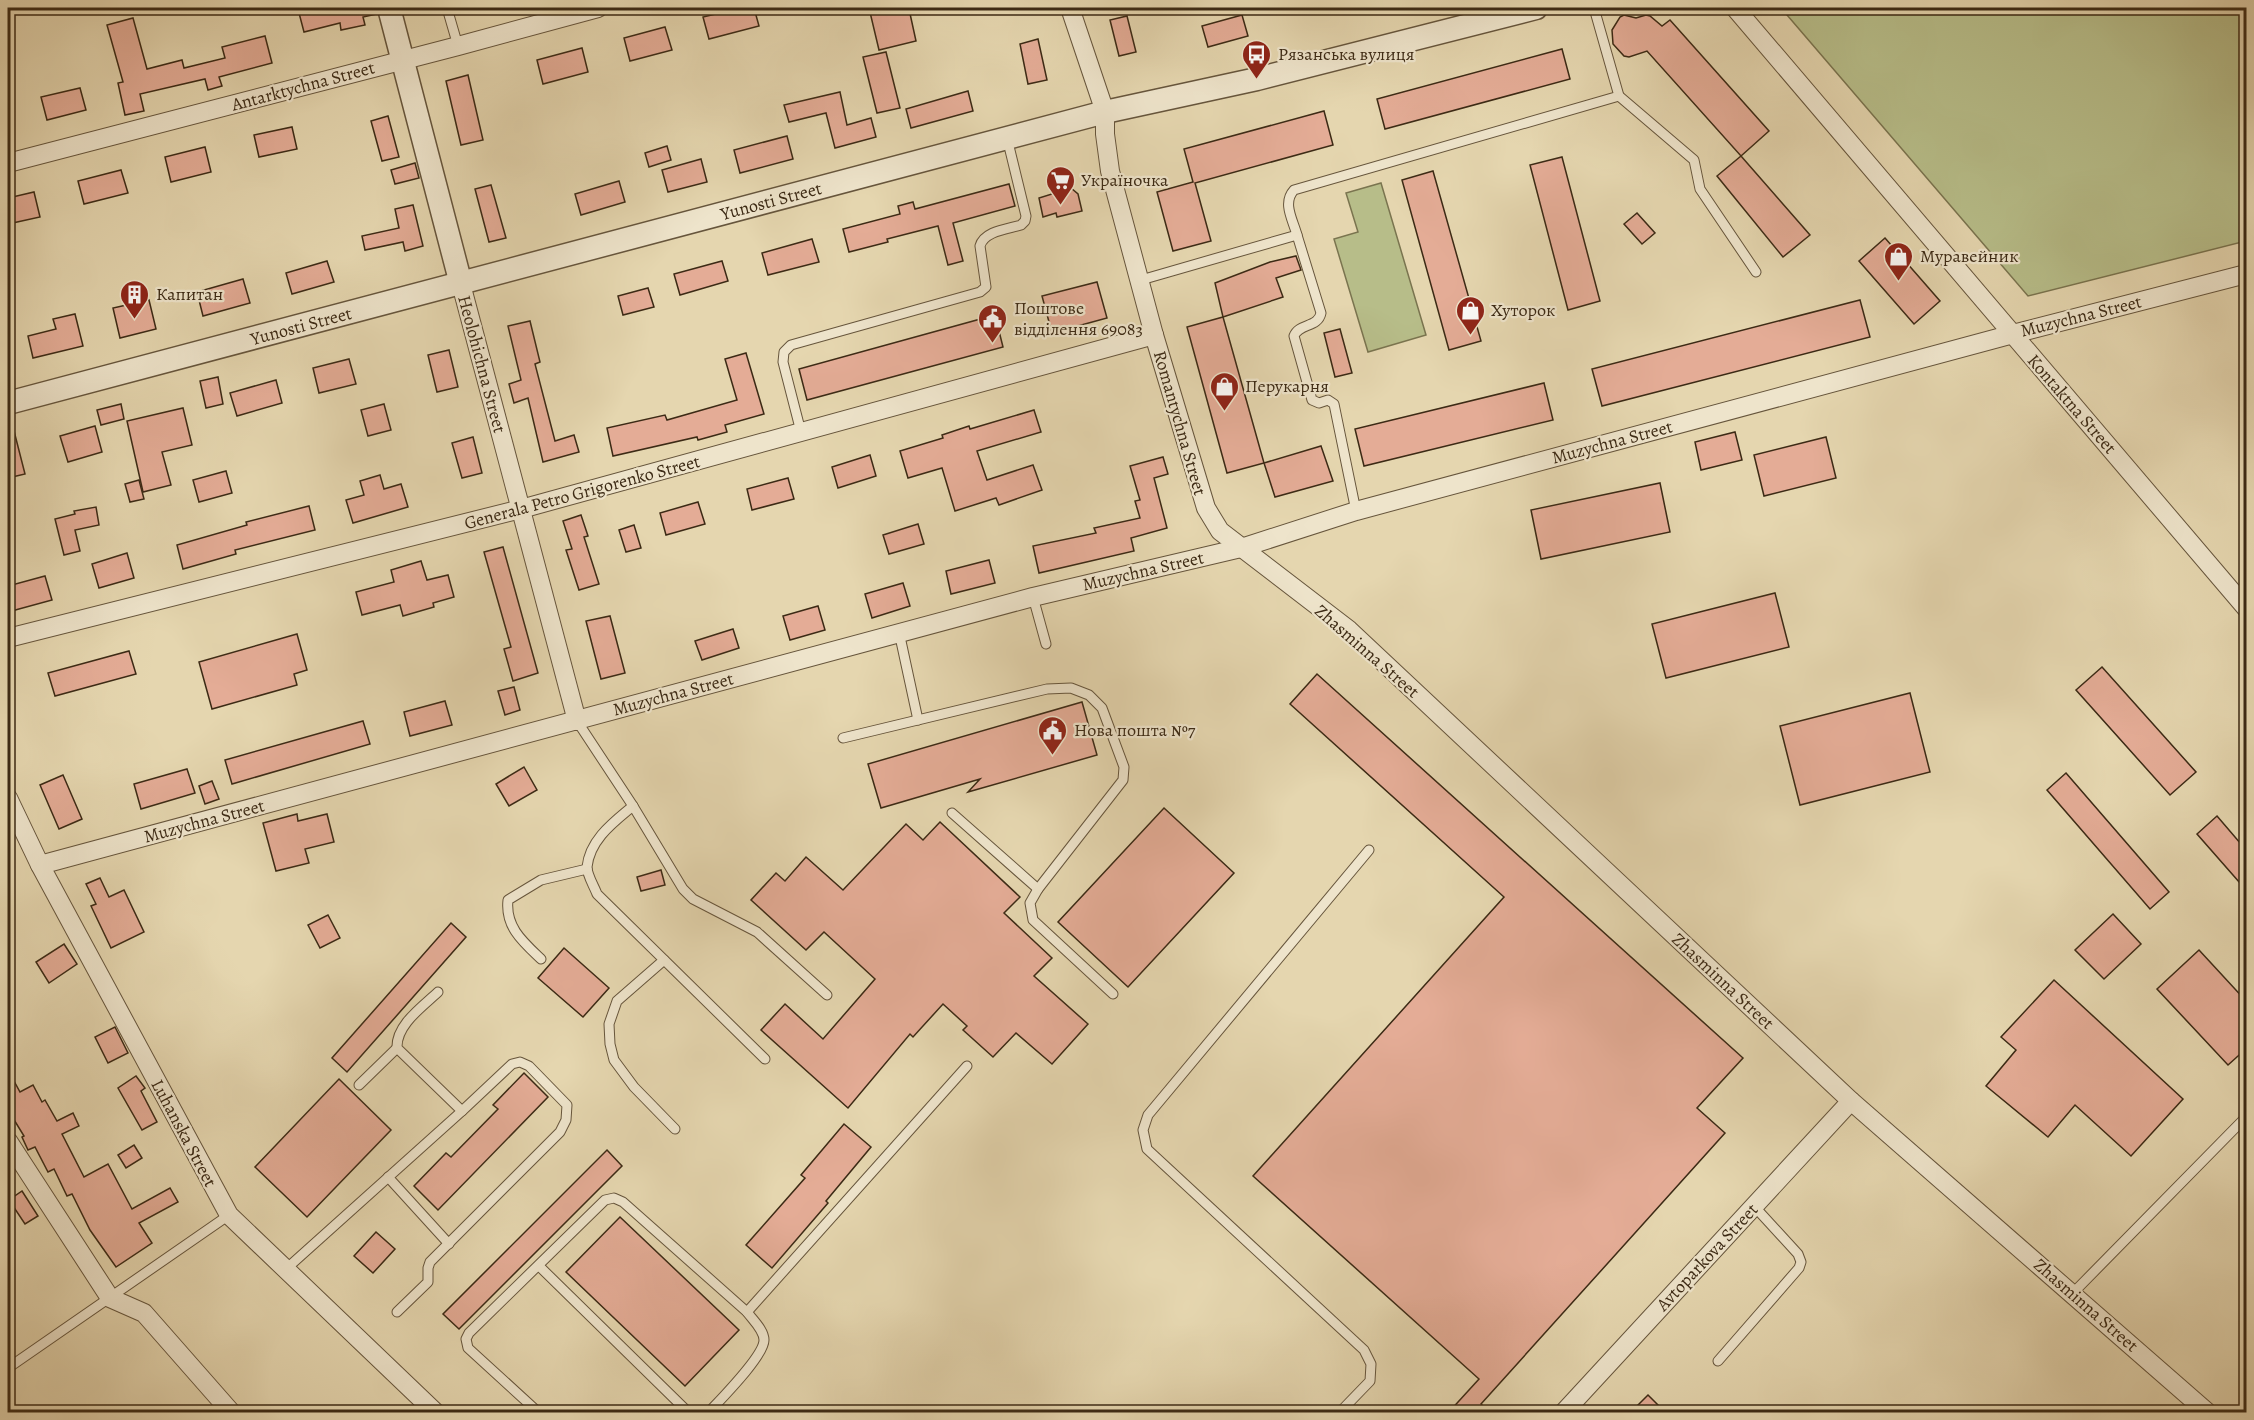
<svg xmlns="http://www.w3.org/2000/svg" width="2254" height="1420" viewBox="0 0 2254 1420" font-family="Alegreya,serif">
	<rect width="100%" height="100%" fill="#e5d6af"/>
	<filter id="stains"><feTurbulence type="fractalNoise" baseFrequency=".00333" numOctaves="4"/><feColorMatrix values="0 0 0 0 .2 0 0 0 0 .09 0 0 0 0 .02 0 0 0 .5 -.17"/></filter>
	<radialGradient id="worn" r=".72"><stop offset=".6" stop-color="#630" stop-opacity="0"/><stop offset="1" stop-color="#630" stop-opacity=".3"/></radialGradient>
	<g fill="#b7bd89" stroke="#7a744f" stroke-width="1.5">
		<polygon points="1781,8 2246,8 2246,241 2028,296"/>
		<polygon points="1381,183 1426,335 1368,352 1334,239 1358,232 1346,193"/>
	</g>
	<g fill="#e4ac96" stroke="#3c2a15" stroke-width="1.5">
		<polygon points="300,8 376,8 377,14 363,17 365,25 341,30 340,23 304,32 299,13 302,13"/>
		<polygon points="741,8 754,8 759,26 709,39 703,17"/>
		<polygon points="869,8 885,8 886,14 909,9 916,41 879,50"/>
		<polygon points="1242,15 1248,36 1208,47 1202,26"/>
		<polygon points="1624,15 1636,18 1646,15 1650,16 1662,26 1670,20 1769,131 1741,156 1647,51 1629,57 1624,56 1613,44 1612,30 1620,17"/>
		<polygon points="1127,16 1136,52 1119,56 1110,20"/>
		<polygon points="133,18 147,69 182,60 184,68 225,58 222,47 265,36 272,63 219,77 222,86 208,90 205,79 140,94 144,111 125,115 118,83 123,82 107,25"/>
		<polygon points="665,27 672,50 630,61 624,38"/>
		<polygon points="1038,39 1047,80 1028,84 1020,44"/>
		<polygon points="582,48 588,72 543,84 537,60"/>
		<polygon points="1562,49 1570,79 1385,129 1377,99"/>
		<polygon points="886,52 900,108 877,113 863,57"/>
		<polygon points="468,75 483,140 461,145 446,81"/>
		<polygon points="80,88 86,110 47,120 41,97"/>
		<polygon points="968,91 973,111 911,128 906,109"/>
		<polygon points="840,92 847,125 871,118 876,137 835,148 826,113 789,122 784,105"/>
		<polygon points="1324,111 1333,145 1195,183 1211,241 1173,251 1157,192 1193,182 1184,149"/>
		<polygon points="388,116 399,157 382,161 371,121"/>
		<polygon points="292,127 297,149 259,157 254,135"/>
		<polygon points="787,136 793,159 740,173 734,150"/>
		<polygon points="667,146 671,160 649,167 645,153"/>
		<polygon points="205,147 211,172 171,182 165,157"/>
		<polygon points="1741,156 1810,235 1783,257 1717,176"/>
		<polygon points="1562,157 1600,301 1568,310 1530,165"/>
		<polygon points="701,159 707,182 668,192 662,170"/>
		<polygon points="415,163 419,178 395,184 391,170"/>
		<polygon points="121,170 128,193 84,204 78,181"/>
		<polygon points="1433,171 1481,341 1449,350 1402,180"/>
		<polygon points="619,181 625,202 581,215 575,194"/>
		<polygon points="1009,184 1015,206 953,223 963,261 948,265 938,226 887,239 888,242 849,252 843,229 900,214 898,206 913,202 915,209"/>
		<polygon points="491,185 506,238 489,242 475,189"/>
		<polygon points="1071,188 1078,194 1082,211 1057,217 1056,213 1043,217 1039,198"/>
		<polygon points="34,192 40,217 8,224 8,198"/>
		<polygon points="413,205 423,246 405,251 403,242 365,250 362,236 399,228 395,209"/>
		<polygon points="1637,213 1655,233 1642,244 1624,224"/>
		<polygon points="1885,238 1940,301 1914,324 1859,261"/>
		<polygon points="812,239 819,262 768,275 762,253"/>
		<polygon points="1296,256 1301,270 1276,278 1283,297 1223,317 1215,283 1270,262"/>
		<polygon points="327,261 334,282 292,294 286,273"/>
		<polygon points="722,261 728,281 680,295 674,274"/>
		<polygon points="243,279 250,303 203,316 197,292"/>
		<polygon points="1097,282 1107,318 1052,333 1042,296"/>
		<polygon points="648,288 654,307 623,315 618,296"/>
		<polygon points="149,300 156,329 120,338 113,308"/>
		<polygon points="1860,300 1870,337 1602,406 1592,369"/>
		<polygon points="75,314 83,346 33,358 28,336 56,329 53,319"/>
		<polygon points="995,315 1003,347 807,400 799,369"/>
		<polygon points="1223,317 1264,463 1227,473 1187,327"/>
		<polygon points="530,321 540,362 535,364 555,441 574,435 579,452 543,462 528,398 514,403 509,384 521,380 508,326"/>
		<polygon points="1340,329 1352,373 1335,377 1324,333"/>
		<polygon points="449,350 458,387 437,392 428,355"/>
		<polygon points="746,353 764,414 725,425 727,432 698,440 697,437 613,456 607,428 665,415 667,420 737,400 725,359"/>
		<polygon points="349,359 356,384 319,393 313,368"/>
		<polygon points="218,377 223,404 206,408 200,381"/>
		<polygon points="276,380 282,403 237,416 230,393"/>
		<polygon points="1544,383 1553,420 1364,466 1355,429"/>
		<polygon points="121,404 124,419 101,425 97,410"/>
		<polygon points="384,404 391,430 368,436 361,410"/>
		<polygon points="183,408 192,445 162,452 171,485 143,492 127,421"/>
		<polygon points="1034,410 1041,432 977,451 987,480 1033,465 1042,490 999,505 996,498 955,511 942,468 908,478 900,451 943,438 942,435 969,426 970,429"/>
		<polygon points="95,426 102,452 68,462 60,436"/>
		<polygon points="13,427 25,474 8,478 8,428"/>
		<polygon points="1735,432 1742,460 1701,470 1695,442"/>
		<polygon points="473,437 482,473 462,478 452,443"/>
		<polygon points="1826,437 1836,478 1764,496 1754,455"/>
		<polygon points="1321,446 1333,481 1275,497 1264,463"/>
		<polygon points="870,455 876,476 838,488 832,467"/>
		<polygon points="1163,457 1168,474 1154,478 1167,528 1131,538 1134,551 1039,573 1033,546 1096,533 1094,528 1140,518 1135,501 1140,500 1130,466"/>
		<polygon points="226,471 232,493 199,502 193,480"/>
		<polygon points="380,475 384,489 401,484 408,507 353,523 346,500 364,495 360,481"/>
		<polygon points="788,478 794,499 752,510 747,489"/>
		<polygon points="139,480 144,499 130,502 125,484"/>
		<polygon points="1660,483 1670,532 1541,559 1531,510"/>
		<polygon points="698,502 705,524 666,535 660,513"/>
		<polygon points="309,506 315,530 235,550 236,554 183,569 177,545 247,525 246,522"/>
		<polygon points="96,507 99,525 75,530 80,551 64,555 55,519 75,514 74,511"/>
		<polygon points="581,515 588,536 584,537 599,584 579,590 566,550 572,549 563,521"/>
		<polygon points="918,524 924,544 889,554 883,535"/>
		<polygon points="634,525 641,548 626,552 619,530"/>
		<polygon points="503,547 538,673 513,681 504,649 511,647 484,552"/>
		<polygon points="127,553 134,578 99,588 92,564"/>
		<polygon points="989,560 995,583 951,594 946,571"/>
		<polygon points="421,561 427,580 448,575 454,597 433,603 434,607 403,616 400,605 362,615 356,592 394,582 391,570"/>
		<polygon points="45,576 52,600 8,612 8,586"/>
		<polygon points="903,583 910,606 872,618 865,594"/>
		<polygon points="1775,593 1789,647 1666,678 1652,624"/>
		<polygon points="818,606 825,630 790,640 783,616"/>
		<polygon points="610,616 625,673 601,679 586,621"/>
		<polygon points="733,629 739,648 702,660 695,641"/>
		<polygon points="297,634 307,670 294,674 297,685 212,709 199,662"/>
		<polygon points="129,651 136,674 55,696 48,673"/>
		<polygon points="2102,667 2196,772 2170,795 2076,690"/>
		<polygon points="1317,674 1743,1058 1697,1108 1725,1133 1481,1404 1490,1413 1448,1413 1479,1379 1253,1176 1504,897 1290,704"/>
		<polygon points="514,687 520,710 505,715 498,691"/>
		<polygon points="1910,693 1930,772 1800,805 1780,726"/>
		<polygon points="445,701 452,725 410,736 404,712"/>
		<polygon points="1082,702 1097,755 968,792 980,779 881,808 868,764"/>
		<polygon points="363,721 370,744 232,784 225,760"/>
		<polygon points="524,767 537,790 509,806 496,784"/>
		<polygon points="187,769 195,793 141,809 134,784"/>
		<polygon points="2066,773 2169,892 2150,909 2047,790"/>
		<polygon points="63,775 82,819 59,829 40,785"/>
		<polygon points="212,781 219,799 205,804 199,786"/>
		<polygon points="1164,808 1234,873 1128,987 1058,922"/>
		<polygon points="297,814 298,821 327,814 334,842 305,849 309,863 276,871 263,823"/>
		<polygon points="2217,816 2247,851 2247,891 2197,834"/>
		<polygon points="940,822 1020,897 1004,913 1052,958 1034,976 1088,1024 1052,1064 1016,1033 993,1057 963,1030 967,1026 943,1004 913,1037 910,1034 848,1108 761,1030 785,1004 823,1039 875,979 824,932 806,950 751,900 776,873 785,881 806,857 843,890 906,824 923,840"/>
		<polygon points="661,870 665,885 641,891 637,877"/>
		<polygon points="100,878 109,897 124,890 144,932 111,948 91,906 96,904 86,884"/>
		<polygon points="2113,914 2141,944 2104,979 2075,950"/>
		<polygon points="328,915 340,938 320,948 308,925"/>
		<polygon points="451,923 466,937 347,1072 332,1058"/>
		<polygon points="64,944 77,964 49,983 36,962"/>
		<polygon points="564,948 609,988 583,1017 538,978"/>
		<polygon points="2199,950 2247,1002 2247,1048 2228,1065 2157,989"/>
		<polygon points="2054,980 2183,1099 2131,1156 2075,1105 2048,1137 1986,1086 2016,1050 2001,1037"/>
		<polygon points="115,1027 128,1053 108,1063 95,1037"/>
		<polygon points="8,1070 20,1092 33,1085 42,1102 45,1100 57,1121 73,1113 79,1126 62,1134 84,1177 108,1164 132,1209 170,1188 178,1202 139,1223 152,1243 116,1267 90,1230 72,1194 67,1196 54,1169 48,1172 35,1147 28,1150 22,1137 24,1136 8,1110"/>
		<polygon points="524,1073 548,1097 438,1210 414,1186 446,1153 451,1157 498,1109 493,1105"/>
		<polygon points="136,1076 145,1088 141,1091 157,1122 142,1130 118,1088"/>
		<polygon points="339,1079 391,1130 307,1217 255,1167"/>
		<polygon points="844,1124 871,1147 826,1201 828,1203 772,1268 746,1245 805,1178 801,1175"/>
		<polygon points="134,1145 142,1158 126,1168 118,1155"/>
		<polygon points="607,1150 622,1166 459,1329 443,1314"/>
		<polygon points="22,1191 38,1216 25,1224 9,1200"/>
		<polygon points="620,1217 739,1330 685,1386 566,1272"/>
		<polygon points="376,1232 395,1249 373,1273 354,1256"/>
		<polygon points="1648,1395 1666,1413 1630,1413"/>
	</g>
	<g fill="none" stroke-linecap="round" stroke-linejoin="round">
		<defs>
			<g id="service">
				<polyline points="447,8 458,46"/>
				<polyline points="1619,96 1694,160 1700,189 1756,272"/>
				<path d="M1297,235L1321,313C1318,328 1299,323 1294,336L1312,400L1319,403L1328,400L1334,404L1356,511"/>
				<path d="M1141,280L1297,235C1293,220 1282,203 1294,190L1619,96L1594,8"/>
				<path d="M801,432L783,362L784,352L791,345L980,292L986,287L980,246C984,231 1008,229 1021,225L1025,221L1026,216L1007,138"/>
				<polyline points="1033,597 1046,644"/>
				<polyline points="899,632 918,720"/>
				<polyline points="577,721 633,806 683,889 693,899 757,932 827,995"/>
				<polyline points="843,738 1047,689 1071,688 1089,695 1102,708 1124,767 1123,780 1038,889 1030,903 1033,920 1113,994"/>
				<path d="M633,806C614,822 590,839 587,867C587,875 594,886 597,894L765,1059"/>
				<polyline points="952,813 1038,889"/>
				<path d="M541,959C523,942 505,927 508,900L541,880L587,869"/>
				<polyline points="664,960 617,1001 609,1024 610,1044 614,1060 634,1087 675,1129"/>
				<polyline points="359,1085 397,1048"/>
				<polyline points="388,1177 449,1244"/>
				<polyline points="539,1266 688,1412"/>
				<path d="M286,1269L462,1111L397,1048C396,1025 422,1007 438,992"/>
				<polyline points="2073,1293 2246,1117"/>
				<polyline points="397,1312 428,1282 428,1268 430,1262 560,1132 566,1120 567,1105 529,1066 520,1062 512,1064 462,1111"/>
				<polyline points="747,1312 967,1066"/>
				<polyline points="1718,1361 1799,1268 1801,1262 1798,1254 1754,1206"/>
				<polyline points="8,1368 229,1215"/>
				<path d="M538,1412L468,1348L466,1339L469,1333L605,1200L614,1198L623,1202L747,1312C753,1320 764,1330 764,1340C764,1356 721,1399 709,1412"/>
				<polyline points="1340,1412 1370,1381 1371,1364 1364,1350 1147,1149 1143,1130 1148,1115 1369,850"/>
			</g>
			<g id="minor">
				<polyline points="1070,8 1105,112 1105,134 1110,171 1154,335 1206,508 1220,531 1349,630 1851,1101 2207,1412"/>
				<polyline points="1735,8 2246,608"/>
				<polyline points="8,163 458,46 598,8"/>
				<polyline points="461,284 577,721"/>
				<polyline points="8,638 521,509 1154,335"/>
				<polyline points="8,798 40,865 229,1215 435,1412"/>
				<polyline points="40,865 1033,597 1241,548 1356,511 2013,334 2246,274"/>
				<polyline points="8,1141 110,1298 144,1313 231,1412"/>
				<polyline points="1564,1412 1851,1101"/>
			</g>
			<g id="tertiary">
				<polyline points="389,8 461,284"/>
				<polyline points="8,403 1105,112 1257,79 1536,8"/>
			</g>
		</defs>
		<use href="#service" stroke="#66553c" stroke-width="11"/>
		<use href="#minor" stroke="#66553c" stroke-width="20"/>
		<use href="#tertiary" stroke="#66553c" stroke-width="25"/>
		<use href="#service" stroke="#eee4cb" stroke-width="9"/>
		<use href="#minor" stroke="#eee4cb" stroke-width="18"/>
		<use href="#tertiary" stroke="#eee4cb" stroke-width="22"/>
	</g>
	<defs>
		<symbol id="bus-pin" viewBox="-11 -11 22 30"><path d="M0 17L-7.5 6A9.5 9.5 0 1 1 7.5 6Z" fill="#8f2418" stroke="#eee4cb"/><path d="M-5-6H5V4H4V6H2V4H-2V6H-4V4H-5ZM-3.5-4V0h7V-4ZM-3.5 1.2v1.5H-2V1.2ZM2 1.2v1.5H3.5V1.2Z" fill="#fff"/></symbol>
		<symbol id="supermarket-pin" viewBox="-11 -11 22 30"><path d="M0 17L-7.5 6A9.5 9.5 0 1 1 7.5 6Z" fill="#8f2418" stroke="#eee4cb"/><path d="M-6-5.5h2.5l.6 2H6L4.5 2H-2.5L-4.4-4H-6ZM-1.5 3.2a1.3 1.3 0 1 0 .1 0ZM3 3.2a1.3 1.3 0 1 0 .1 0Z" fill="#fff"/></symbol>
		<symbol id="shop-pin" viewBox="-11 -11 22 30"><path d="M0 17L-7.5 6A9.5 9.5 0 1 1 7.5 6Z" fill="#8f2418" stroke="#eee4cb"/><path d="M-5-2.5h2.3a2.7 3.5 0 0 1 5.4 0H5L5.5 6h-11ZM-1.5-2.5h3a1.5 2.3 0 0 0-3 0Z" fill="#fff"/></symbol>
		<symbol id="building-pin" viewBox="-11 -11 22 30"><path d="M0 17L-7.5 6A9.5 9.5 0 1 1 7.5 6Z" fill="#8f2418" stroke="#eee4cb"/><path d="M-4-6H4V6H1V3H-1V6H-4ZM-2.5-4.3h1.7v1.8h-1.7ZM.8-4.3h1.7v1.8H.8ZM-2.5-1h1.7V.8h-1.7ZM.8-1h1.7V.8H.8Z" fill="#fff"/></symbol>
		<symbol id="civic-pin" viewBox="-11 -11 22 30"><path d="M0 17L-7.5 6A9.5 9.5 0 1 1 7.5 6Z" fill="#8f2418" stroke="#eee4cb"/><path d="M-.6-6.5H3V-4.5H.6V-3L4-1V1h2V6H-6V1h2V-1L-.6-3ZM-1.2 2.5V6h2.4V2.5Z" fill="#fff"/></symbol>
	</defs>
	<g fill-rule="evenodd">
		<use href="#bus-pin" x="1240" y="38" width="33" height="45"/>
		<use href="#supermarket-pin" x="1044" y="164" width="33" height="45"/>
		<use href="#shop-pin" x="1882" y="240" width="33" height="45"/>
		<use href="#building-pin" x="118" y="278" width="33" height="45"/>
		<use href="#shop-pin" x="1454" y="294" width="33" height="45"/>
		<use href="#civic-pin" x="976" y="302" width="33" height="45"/>
		<use href="#shop-pin" x="1208" y="370" width="33" height="45"/>
		<use href="#civic-pin" x="1036" y="714" width="33" height="45"/>
	</g>
	<g text-anchor="middle" dominant-baseline="central" stroke-width="4.5" stroke-linejoin="round" paint-order="stroke">
		<g font-size="18" fill="#3c2a15" stroke="#eee4cb" text-anchor="start">
			<text x="1278" y="54">Рязанська вулиця</text>
			<text x="1081" y="180">Україночка</text>
			<text x="1920" y="256">Муравейник</text>
			<text x="156" y="294">Капитан</text>
			<text x="1014" y="308">Поштове<tspan x="1014" dy="21">відділення 69083</tspan></text>
			<text x="1491" y="310">Хуторок</text>
			<text x="1245" y="386">Перукарня</text>
			<text x="1074" y="730">Нова пошта №7</text>
		</g>
		<g font-size="18" fill="#3c2a15" stroke="#eee4cb">
			<text transform="translate(303 86) rotate(-15)">Antarktychna Street</text>
			<text transform="translate(771 201) rotate(-15)">Yunosti Street</text>
			<text transform="translate(2081 316) rotate(-14)">Muzychna Street</text>
			<text transform="translate(301 326) rotate(-15)">Yunosti Street</text>
			<text transform="translate(482 364) rotate(75)">Heolohichna Street</text>
			<text transform="translate(2072 404) rotate(49)">Kontaktna Street</text>
			<text transform="translate(1180 423) rotate(74)">Romantychna Street</text>
			<text transform="translate(1612 442) rotate(-15)">Muzychna Street</text>
			<text transform="translate(582 492) rotate(-15)">Generala Petro Grigorenko Street</text>
			<text transform="translate(1143 571) rotate(-13)">Muzychna Street</text>
			<text transform="translate(1367 651) rotate(41)">Zhasminna Street</text>
			<text transform="translate(673 694) rotate(-15)">Muzychna Street</text>
			<text transform="translate(204 821) rotate(-15)">Muzychna Street</text>
			<text transform="translate(1723 981) rotate(43)">Zhasminna Street</text>
			<text transform="translate(184 1133) rotate(62)">Luhanska Street</text>
			<text transform="translate(1707 1257) rotate(-47)">Avtoparkova Street</text>
			<text transform="translate(2086 1305) rotate(41)">Zhasminna Street</text>
		</g>
	</g>
	<rect width="2254" height="1420" fill="none" stroke="#e5d6af" stroke-width="30"/>
	<rect x="9" y="9" width="2236" height="1402" fill="none" stroke="#3c2a15" stroke-width="3"/>
	<rect x="15" y="15" width="2224" height="1390" fill="none" stroke="#3c2a15" stroke-width="1.5"/>
	<rect width="100%" height="100%" filter="url(#stains)"/>
	<rect width="100%" height="100%" fill="url(#worn)"/>
</svg>
